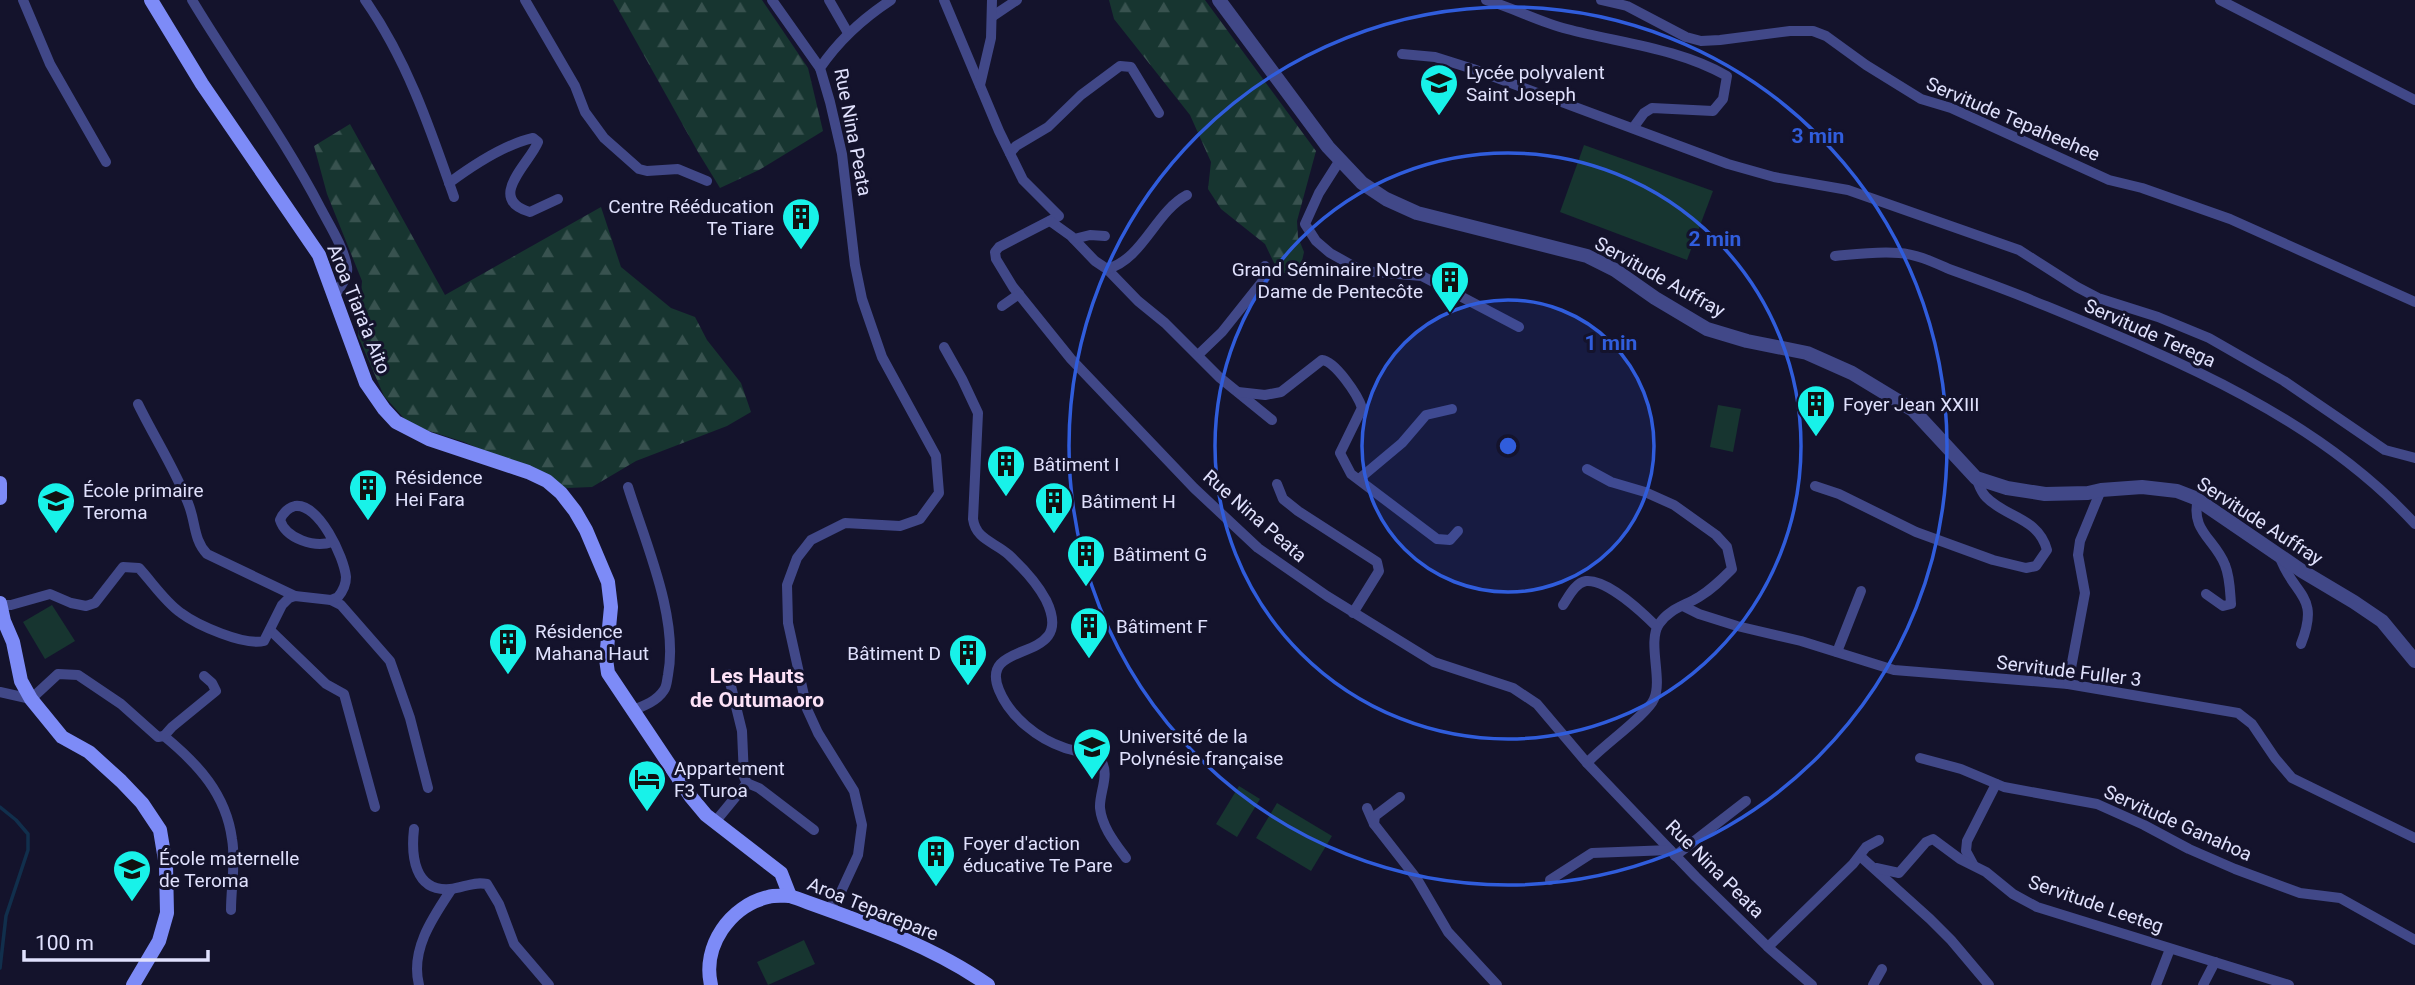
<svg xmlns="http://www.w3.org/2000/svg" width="2415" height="985" viewBox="0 0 2415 985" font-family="Roboto,sans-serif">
	<defs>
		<pattern id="forest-firs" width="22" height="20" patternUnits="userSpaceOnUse" patternTransform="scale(1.75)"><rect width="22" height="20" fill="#173530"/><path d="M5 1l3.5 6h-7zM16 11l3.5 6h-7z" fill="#38524f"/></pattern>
	</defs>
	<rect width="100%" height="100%" fill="#14132c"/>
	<g fill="url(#forest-firs)">
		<polygon points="613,0 762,0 808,68 823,131 759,170 720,188 698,152"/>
		<polygon points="1109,0 1205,0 1316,151 1297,221 1298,237 1304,252 1300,270 1284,273 1275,265 1265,244 1221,209 1208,189 1211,162 1190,115 1114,19"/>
		<polygon points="350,124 445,295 601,207 621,267 671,308 695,317 707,340 741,383 751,412 727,426 636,461 592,487 567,488 464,442 410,425 384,396 358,336 362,281 327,194 314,146"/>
	</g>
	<g fill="#173530">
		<polygon points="1584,145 1713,191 1687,260 1560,212"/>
		<polygon points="1718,405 1741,409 1733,452 1710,447"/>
		<polygon points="52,605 75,641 45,659 23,622"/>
		<polygon points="1239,786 1260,799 1237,837 1216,824"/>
		<polygon points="1277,803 1332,836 1311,871 1256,838"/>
		<polygon points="804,940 815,964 768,985 757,962"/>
	</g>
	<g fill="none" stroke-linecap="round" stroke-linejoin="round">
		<polyline stroke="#112f4c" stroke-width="3.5" points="0,807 16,820 28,834 28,850 6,916 0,968"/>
		<g stroke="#414888" stroke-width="10">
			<polyline points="23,0 50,64 106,162"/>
			<path d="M192,0C234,70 283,136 321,209C330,226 344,248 347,267C349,277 339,288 335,296"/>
			<path d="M365,0C407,60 430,128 454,197"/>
			<polyline points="525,0 575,86 585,112 604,138 639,169 647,171 678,169 707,181"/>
			<polyline points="772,0 820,68"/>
			<polyline points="829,0 848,33"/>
			<polyline points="944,0 999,131 1023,180 1059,216 999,247 995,252 996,259 1013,287 1071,359 1194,488 1258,548 1327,596 1434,662 1513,688 1537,704 1587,763 1696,877 1770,949 1812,985"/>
			<path d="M1486,0C1514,8 1539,22 1567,29C1620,43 1678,48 1727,76L1723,99L1713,111L1652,108L1644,113L1633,128"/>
			<polyline points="1601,0 1627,6 1686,37 1701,41 1720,40 1790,31 1813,31 1826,36 1866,65 1921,99 1951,108 2109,180 2142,188 2230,219 2415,302"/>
			<polyline points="2220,0 2415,100"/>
			<polyline points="993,16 1017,0"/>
			<polyline points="1402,54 1435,57 1473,69 1728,164 1774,177 1848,190 2019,250 2077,287 2098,298 2158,317 2209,338 2284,381 2385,450 2415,458"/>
			<polyline points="980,85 991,38 992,0"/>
			<polyline points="1010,153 1016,146 1048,127 1081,95 1120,66 1131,67 1159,113"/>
			<polyline points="1340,160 1319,193 1305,224 1316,241 1330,253 1362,271 1422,276 1519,327"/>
			<path d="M449,183C472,166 506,144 533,138L538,142C530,163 485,199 530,212L558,199"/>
			<polyline points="1050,221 1071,236 1095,261 1107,269 1138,301 1165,323 1219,377 1272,420"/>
			<polyline points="1074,239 1090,235 1105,236"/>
			<path d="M1835,256C1856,254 1878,251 1899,253C1916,254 1933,262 1949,269C1974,278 1999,287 2024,297C2162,354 2313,412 2415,524"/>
			<path d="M1107,269C1143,259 1155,212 1187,195"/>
			<polyline points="1002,306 1019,294"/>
			<path d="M944,347L962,379L978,413L973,519C976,540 995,542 1009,555C1023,568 1037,583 1046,600C1078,666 977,637 999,690C1010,717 1038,739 1065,748C1077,752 1090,752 1100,759C1111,774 1099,792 1100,808C1102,827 1115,843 1126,858"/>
			<polyline points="1198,355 1222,332 1265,278 1265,266"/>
			<path d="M1238,392L1265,395L1281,392L1322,360C1335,361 1358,395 1362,408L1340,453L1351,474L1437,539L1450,540L1458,531"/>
			<path d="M138,404C154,437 175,469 188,503C196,522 193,539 207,554L295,596"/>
			<path d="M1587,469L1611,482L1645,492L1674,505L1716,535L1727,547L1732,569C1721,580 1712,589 1699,597C1684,606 1669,609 1659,624C1647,642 1663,679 1654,699C1648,714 1601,747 1587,763"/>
			<polyline points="1359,479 1402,443 1426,415 1452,409"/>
			<polyline points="1277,484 1283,499 1298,511 1377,562 1379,571 1353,613"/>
			<path d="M1815,486L1839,494L1916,532L1993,560L2026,568L2036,566L2047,550C2038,517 2006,518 1986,497C1981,492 1979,485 1976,478"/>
			<path d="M628,487C645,542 679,618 668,675C667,679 667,686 664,690C657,701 644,706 633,710"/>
			<path d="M2198,499C2190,531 2215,539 2225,565C2230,577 2230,591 2231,604L2223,606L2206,594"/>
			<path d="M2279,555C2293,597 2321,593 2301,644"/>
			<polyline points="331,600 341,605 390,661 410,718 428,788"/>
			<path d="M0,605H11L50,594L71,603L86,606L95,603L123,567L139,568C152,582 165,602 181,613C197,625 244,646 264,641L282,605L289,598L295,596L331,600L338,597C343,591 346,585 346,577C344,557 319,503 295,506C287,508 283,513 280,520C286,539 315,548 332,542"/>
			<path d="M1563,605C1569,596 1575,583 1586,581C1607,579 1643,613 1657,627"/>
			<polyline points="1683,606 1699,614 1737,626 1801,641 1894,670 2068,684 2238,713 2252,724 2275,758 2292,778 2415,838"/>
			<polyline points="270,630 326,684 344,694 375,807"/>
			<polyline points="1837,652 1861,591"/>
			<polyline points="2068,684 2085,593 2078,555 2080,541 2101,490"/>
			<path d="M0,692L31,699L58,674L78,675L121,704L158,737L164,736C198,764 226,794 232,839C236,862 231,887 231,910"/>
			<polyline points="164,736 172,727 216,691 212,683 204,676"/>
			<polyline points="1920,758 1961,769 2004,787 2097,804 2144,825 2189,849 2235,869 2300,893 2340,898 2415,940"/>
			<polyline points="747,783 759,788 814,830"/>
			<polyline points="1367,808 1374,824 1417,879 1448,932 1497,985"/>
			<polyline points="715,822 747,783 744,777 742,731 728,674"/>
			<polyline points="1374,824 1375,816 1400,797"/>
			<path d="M414,829C411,855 414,892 450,889C463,888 473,881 487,884L499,904L514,944L549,985"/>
			<polyline points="1675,856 1746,801"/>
			<polyline points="1860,856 1930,919 1951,940 1989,985"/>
			<polyline points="1973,864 1966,851 1967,841 1996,784"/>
			<polyline points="1876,868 1899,873 1926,842 1933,839 1960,859 1986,872 2013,894 2037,907 2289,985"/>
			<polyline points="1550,880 1592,853 1670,850"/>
			<path d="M828,910L839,896L858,855L862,825L854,791L818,733L807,709L788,623L787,585L797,558L811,540L845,523L900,526L920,519L939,493L936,456L882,357L862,299L855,265L842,154L830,102L820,68C839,40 862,19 891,0"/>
			<polyline points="1768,947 1853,864 1866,847 1879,840"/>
			<path d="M419,985C410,950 433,917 451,890"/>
			<polyline points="1873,985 1882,969"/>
			<polyline points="2156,985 2170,949"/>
			<polyline points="2203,985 2215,962"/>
		</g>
		<polyline stroke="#414888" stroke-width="14" points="1219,0 1328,147 1362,183 1386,199 1417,213 1587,256 1615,270 1655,298 1707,329 1747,341 1807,353 1852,373 1913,410 1976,478 2007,488 2045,494 2088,493 2101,490 2142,487 2177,491 2195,498 2302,571 2354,602 2382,621 2415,661"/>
		<g stroke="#7d8bf7" stroke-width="14">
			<polyline points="151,0 202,84 319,255 366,383 384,409 396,422 429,439 528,472 547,481 561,493 575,511 586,530 608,582 611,607 606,659 608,673 691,797 706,815 781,873 790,896"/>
			<polyline points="0,483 0,498"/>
			<polyline points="0,603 4,621 13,642 21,681 31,699 62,737 89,752 121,781 142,803 160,830 166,866 167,913 159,941 133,985"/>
			<path d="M711,985C702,946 730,906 768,897C775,895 783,896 790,896C857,920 930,944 988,985"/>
		</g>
	</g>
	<circle cx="1508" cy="446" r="146" fill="#305ddc" fill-opacity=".12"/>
	<g fill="none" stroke="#305ddc" stroke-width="3.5">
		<circle cx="1508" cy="446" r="146"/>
		<circle cx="1508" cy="446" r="293"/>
		<circle cx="1508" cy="446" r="439"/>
	</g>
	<defs>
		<symbol id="school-pin" viewBox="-11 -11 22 30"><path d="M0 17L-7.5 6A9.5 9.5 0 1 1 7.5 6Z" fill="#18f2e9" stroke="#14132c"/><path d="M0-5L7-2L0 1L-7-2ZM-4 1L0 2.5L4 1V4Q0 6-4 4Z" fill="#111"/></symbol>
		<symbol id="building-pin" viewBox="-11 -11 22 30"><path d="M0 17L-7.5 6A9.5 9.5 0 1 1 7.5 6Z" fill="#18f2e9" stroke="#14132c"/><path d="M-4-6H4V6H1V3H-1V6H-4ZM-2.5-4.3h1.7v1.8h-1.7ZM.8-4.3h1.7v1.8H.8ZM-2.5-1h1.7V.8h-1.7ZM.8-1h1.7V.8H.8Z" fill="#111"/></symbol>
		<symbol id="university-pin" viewBox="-11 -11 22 30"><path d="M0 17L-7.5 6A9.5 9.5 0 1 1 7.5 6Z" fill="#18f2e9" stroke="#14132c"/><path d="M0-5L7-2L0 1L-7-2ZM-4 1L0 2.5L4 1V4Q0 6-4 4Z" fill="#111"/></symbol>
		<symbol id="hotel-pin" viewBox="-11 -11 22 30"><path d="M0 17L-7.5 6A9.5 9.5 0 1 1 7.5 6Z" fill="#18f2e9" stroke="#14132c"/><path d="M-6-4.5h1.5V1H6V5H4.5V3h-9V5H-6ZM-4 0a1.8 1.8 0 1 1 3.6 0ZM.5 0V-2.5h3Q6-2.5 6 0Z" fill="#111"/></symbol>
	</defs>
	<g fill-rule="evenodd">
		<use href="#school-pin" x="1417" y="61" width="44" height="60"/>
		<use href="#building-pin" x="779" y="195" width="44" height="60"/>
		<use href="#building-pin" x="1428" y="258" width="44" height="60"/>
		<use href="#building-pin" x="1794" y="382" width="44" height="60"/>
		<use href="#building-pin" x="984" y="442" width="44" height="60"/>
		<use href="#building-pin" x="346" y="466" width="44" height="60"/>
		<use href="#school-pin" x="34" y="479" width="44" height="60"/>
		<use href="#building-pin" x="1032" y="479" width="44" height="60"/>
		<use href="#building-pin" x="1064" y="532" width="44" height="60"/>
		<use href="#building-pin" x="1067" y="604" width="44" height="60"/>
		<use href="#building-pin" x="486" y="620" width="44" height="60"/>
		<use href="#building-pin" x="946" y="631" width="44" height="60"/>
		<use href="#university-pin" x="1070" y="725" width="44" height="60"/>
		<use href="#hotel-pin" x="625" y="757" width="44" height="60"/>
		<use href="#building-pin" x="914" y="832" width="44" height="60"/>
		<use href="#school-pin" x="110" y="847" width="44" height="60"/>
	</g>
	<g text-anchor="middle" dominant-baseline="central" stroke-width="6" stroke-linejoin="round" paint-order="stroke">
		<g font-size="19" fill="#e0e1fd" stroke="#14132c" text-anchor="start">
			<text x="1466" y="72">Lycée polyvalent<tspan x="1466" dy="22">Saint Joseph</tspan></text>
			<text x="774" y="206" text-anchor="end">Centre Rééducation<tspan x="774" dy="22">Te Tiare</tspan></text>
			<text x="1423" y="269" text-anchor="end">Grand Séminaire Notre<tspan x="1423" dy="22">Dame de Pentecôte</tspan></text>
			<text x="1843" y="404">Foyer Jean XXIII</text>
			<text x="1033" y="464">Bâtiment I</text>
			<text x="395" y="477">Résidence<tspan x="395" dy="22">Hei Fara</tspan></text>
			<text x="83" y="490">École primaire<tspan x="83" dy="22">Teroma</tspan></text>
			<text x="1081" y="501">Bâtiment H</text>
			<text x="1113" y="554">Bâtiment G</text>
			<text x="1116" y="626">Bâtiment F</text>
			<text x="535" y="631">Résidence<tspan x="535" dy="22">Mahana Haut</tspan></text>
			<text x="941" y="653" text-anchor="end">Bâtiment D</text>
			<text x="1119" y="736">Université de la<tspan x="1119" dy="22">Polynésie française</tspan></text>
			<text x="674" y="768">Appartement<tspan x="674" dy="22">F3 Turoa</tspan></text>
			<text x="963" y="843">Foyer d'action<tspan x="963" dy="22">éducative Te Pare</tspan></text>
			<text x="159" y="858">École maternelle<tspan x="159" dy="22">de Teroma</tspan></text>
		</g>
		<g font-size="19" fill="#e0e1fd" stroke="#14132c">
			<text transform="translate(2013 119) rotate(23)">Servitude Tepaheehee</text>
			<text transform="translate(853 132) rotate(79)">Rue Nina Peata</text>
			<text transform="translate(1660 277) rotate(29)">Servitude Auffray</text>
			<text transform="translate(359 309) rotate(68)">Aroa Tiara'a Aito</text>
			<text transform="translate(2150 333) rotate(24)">Servitude Terega</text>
			<text transform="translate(1255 516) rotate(41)">Rue Nina Peata</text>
			<text transform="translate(2260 521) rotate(33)">Servitude Auffray</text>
			<text transform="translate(2069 671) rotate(7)">Servitude Fuller 3</text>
			<text transform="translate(2178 823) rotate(24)">Servitude Ganahoa</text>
			<text transform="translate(1715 869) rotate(45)">Rue Nina Peata</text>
			<text transform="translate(2096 904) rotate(19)">Servitude Leeteg</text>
			<text transform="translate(873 909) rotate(22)">Aroa Teparepare</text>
		</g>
		<g font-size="21" font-weight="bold" fill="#fde2f7" stroke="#14132c">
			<text x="757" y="676">Les Hauts<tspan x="757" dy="24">de Outumaoro</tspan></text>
		</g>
	</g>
	<circle cx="1508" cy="446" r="10" fill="#305ddc" stroke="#14132c" stroke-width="3.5"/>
	<g font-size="21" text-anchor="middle" font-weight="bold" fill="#305ddc" stroke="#14132c" stroke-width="6" stroke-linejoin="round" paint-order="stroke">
		<text x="1818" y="143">3 min</text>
		<text x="1715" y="246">2 min</text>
		<text x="1611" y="350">1 min</text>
	</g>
	<path d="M24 950v10h184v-10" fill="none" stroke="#e0e1fd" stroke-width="3.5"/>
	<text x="35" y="950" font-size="21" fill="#e0e1fd" stroke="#14132c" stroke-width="5" paint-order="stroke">100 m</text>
</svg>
